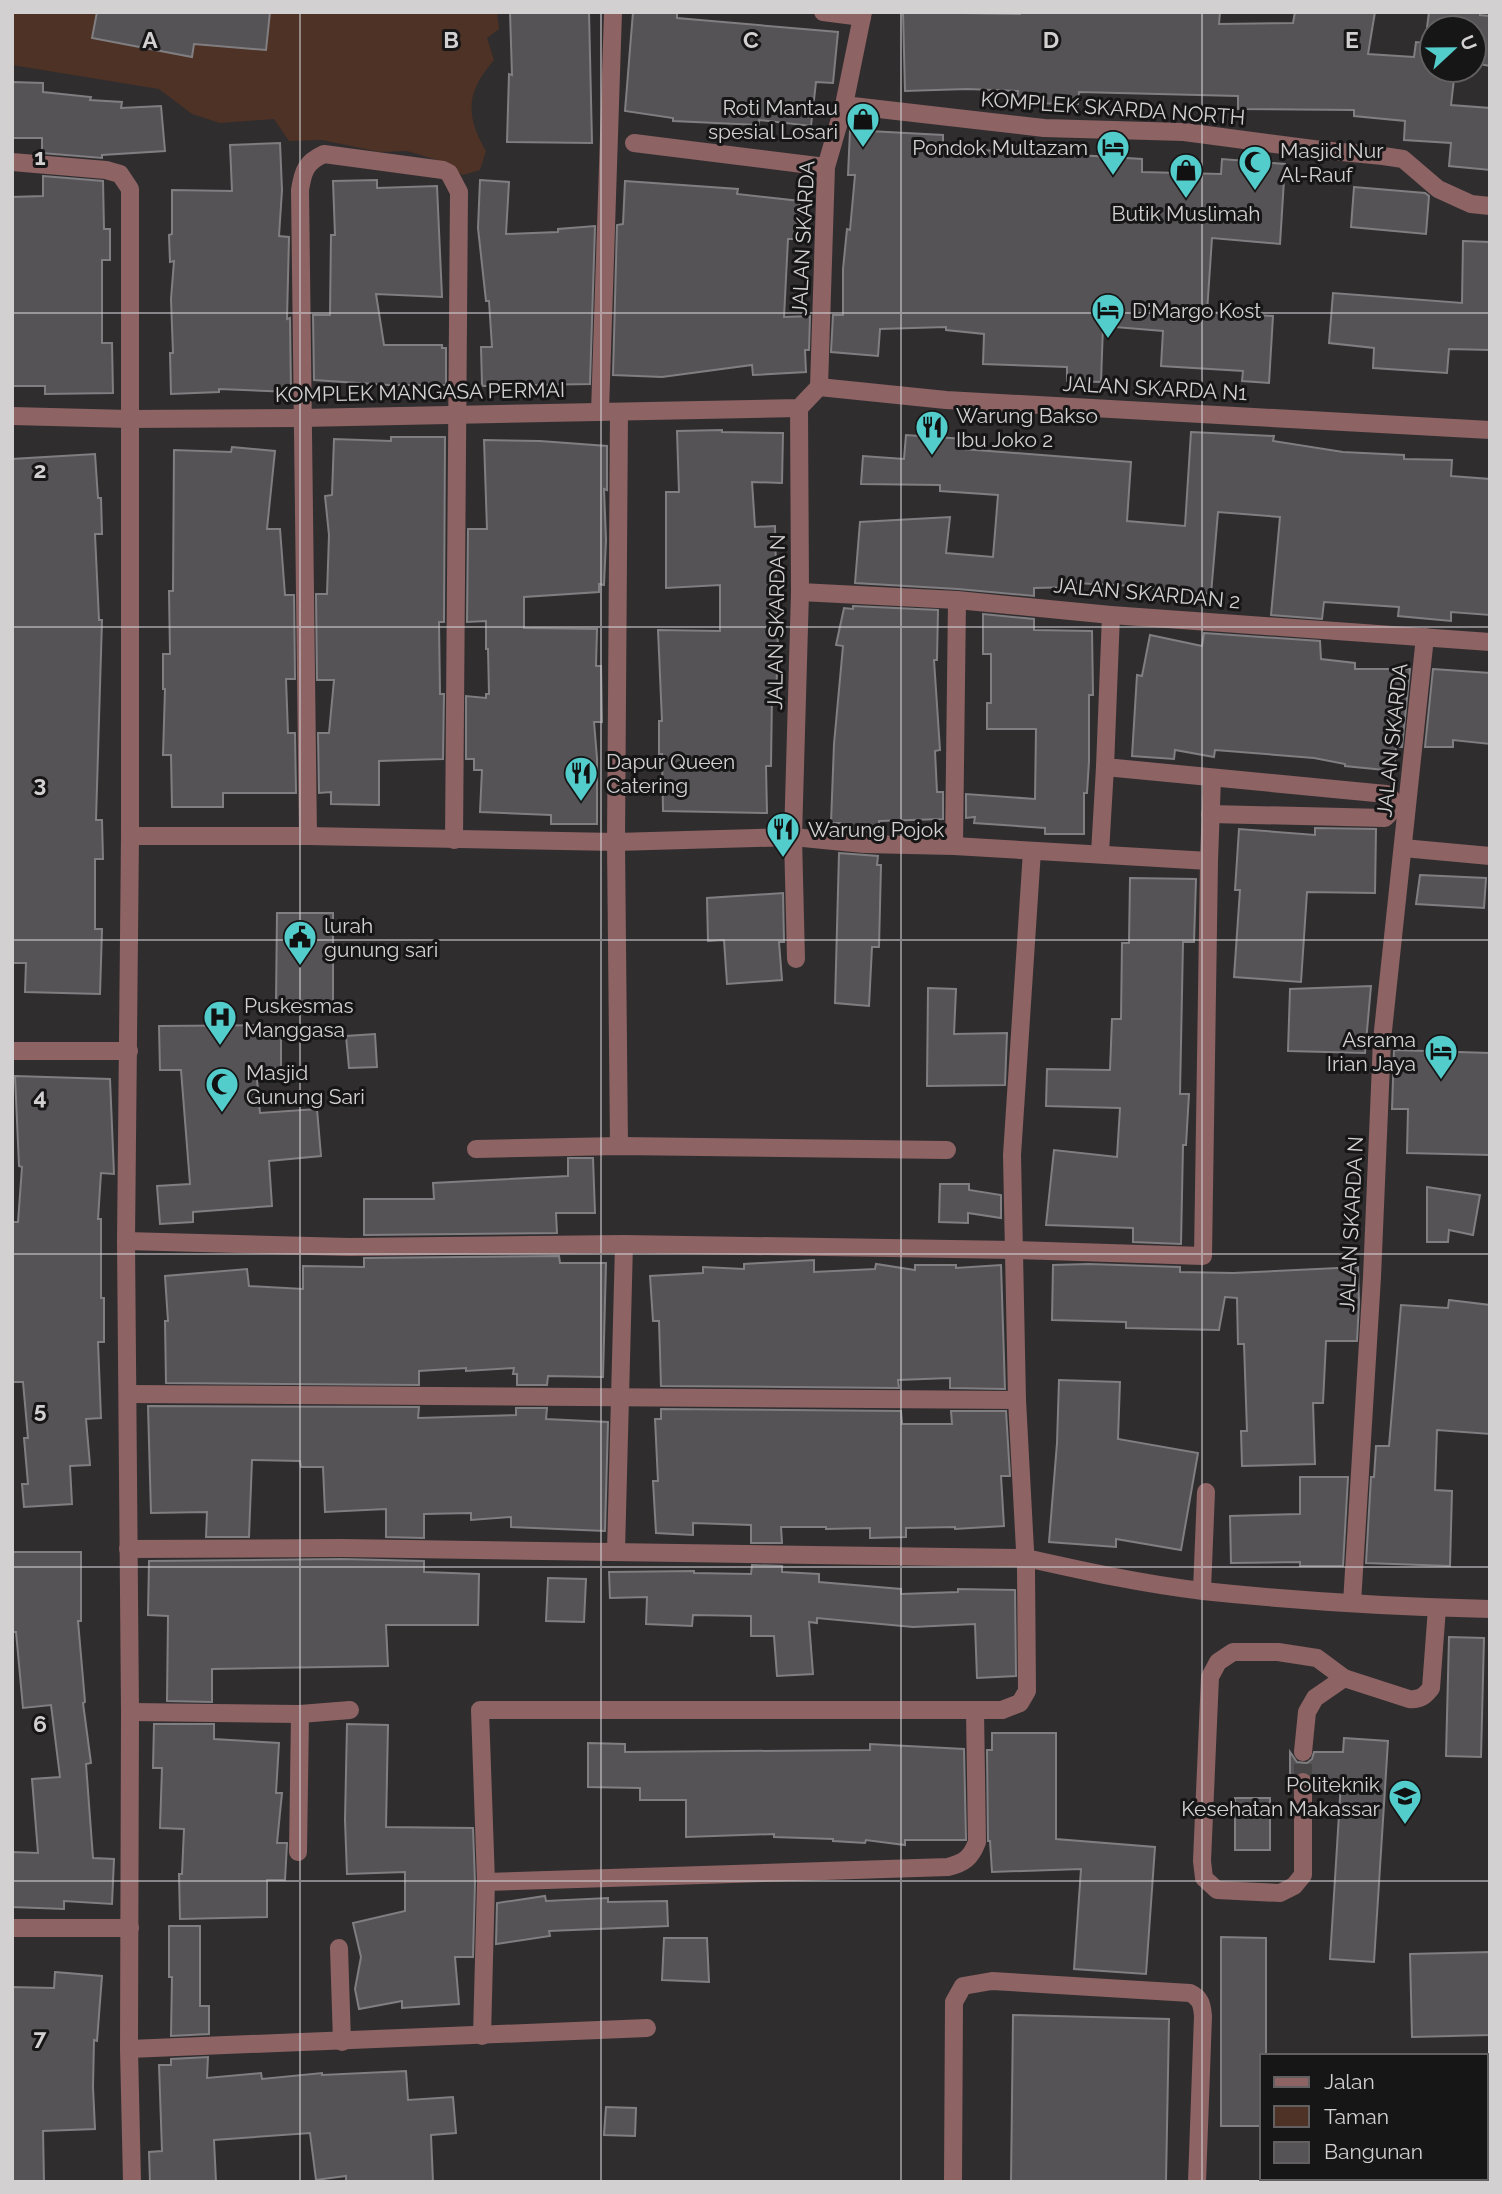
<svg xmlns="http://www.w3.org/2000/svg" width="1502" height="2194" viewBox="0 0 1502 2194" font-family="Raleway,sans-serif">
	<rect width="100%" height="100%" fill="#302d2f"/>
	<path fill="#4e3225" d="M12,12H497L499,29L487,38L494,60C466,92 465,115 486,151L480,170L463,175L437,160L407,151L380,152L322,140L289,141L274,119L220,123L192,114L159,89L12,65Z"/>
	<g fill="#555356" stroke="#807e80" stroke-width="2">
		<polygon points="97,12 270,12 266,50 194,44 192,57 92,38"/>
		<polygon points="510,12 589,12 592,143 507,142 509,74 512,75"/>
		<polygon points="633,12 677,12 677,18 838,32 833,83 816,82 811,126 759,120 759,125 673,121 673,118 625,111"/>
		<polygon points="903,12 1020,14 1020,12 1220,12 1219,24 1293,23 1295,12 1375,12 1368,54 1414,57 1416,42 1425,43 1429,12 1480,12 1480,15 1490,16 1490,66 1474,63 1474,28 1432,28 1432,70 1455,70 1451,105 1490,108 1490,170 1449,166 1451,143 1404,140 1405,121 1354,116 1354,110 1238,109 1238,96 1079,92 1078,104 1017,103 1018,91 967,89 905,91"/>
		<polygon points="12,82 43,83 43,92 91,97 90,100 122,102 121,108 161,106 165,151 102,155 102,158 42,153 42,138 12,138"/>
		<polygon points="850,130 943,135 943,146 1015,153 1015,146 1062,147 1062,154 1142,159 1142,172 1221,174 1222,159 1285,164 1280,244 1212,238 1207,312 1273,316 1269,383 1242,381 1243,371 1161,366 1163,331 1103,326 1101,382 1067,381 1067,367 983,364 984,334 946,330 946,327 880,329 878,356 831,352 833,315 843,315 843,269 847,229 850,230 855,175 848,175"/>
		<polygon points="280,143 282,190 279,236 289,237 287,319 290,318 291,392 219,389 219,392 171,394 170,353 173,353 171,299 174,261 170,262 169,235 172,234 172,190 232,191 230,145"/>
		<polygon points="43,176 103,181 104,229 110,229 110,260 102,260 102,343 112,343 113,393 45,394 45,386 12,386 12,197 43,196"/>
		<polygon points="377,180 377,188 437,186 442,297 376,294 384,345 442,345 442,348 446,348 446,385 388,385 314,380 313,315 330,315 331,235 335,235 333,181"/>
		<polygon points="480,180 509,182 506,234 558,232 558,229 595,226 590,384 483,386 482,384 481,347 492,347 489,301 486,301 478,228"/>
		<polygon points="625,181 738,189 737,194 800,201 796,239 788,239 784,317 810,316 809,350 805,350 806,372 753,375 752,365 662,377 613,375 617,225 623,224"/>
		<polygon points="1354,187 1425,193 1429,196 1426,234 1351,227"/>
		<polygon points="1463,241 1490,242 1490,350 1449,349 1447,373 1373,368 1374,348 1329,343 1333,293 1462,303"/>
		<polygon points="722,430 722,432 783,433 782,483 752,482 755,527 775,526 778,654 776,693 772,693 771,766 766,766 767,813 663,811 662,754 659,754 659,721 662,721 658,630 720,631 720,585 666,588 666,492 679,492 677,431"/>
		<polygon points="1191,432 1274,436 1273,441 1343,452 1404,455 1404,459 1452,460 1451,476 1490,479 1490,615 1451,612 1451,621 1398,616 1399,607 1324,602 1322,619 1271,615 1280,517 1218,512 1211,594 1153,589 1153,587 1075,583 1075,587 1034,588 1034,596 958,589 855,583 860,522 950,517 946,553 993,557 998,495 940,491 940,485 861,484 863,456 904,459 906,435 965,439 964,449 1131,462 1127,521 1185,526"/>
		<polygon points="391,437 445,437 444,622 439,622 440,694 444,694 443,759 379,761 379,805 331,804 331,792 319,793 318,733 329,733 334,680 317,680 316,594 327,594 329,535 325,496 332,495 334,439 391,441"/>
		<polygon points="484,440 540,441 607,446 607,490 604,489 606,540 604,585 599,584 599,592 524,597 524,628 597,629 596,666 601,666 602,722 594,722 597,758 597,824 551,824 551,815 480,812 482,770 474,770 474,759 466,759 466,696 486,698 486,694 489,694 488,649 486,649 486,621 467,622 468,529 487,529"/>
		<polygon points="232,447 275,451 267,529 280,529 285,595 294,595 295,679 286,679 288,733 295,733 296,793 223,793 223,807 172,807 171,755 163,755 165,689 163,689 163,654 170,654 169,591 173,591 174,450 231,452"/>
		<polygon points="95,454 98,498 101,498 102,534 95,534 99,620 102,620 96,820 102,820 103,859 95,859 95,929 102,929 100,994 25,992 26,963 12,963 12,459"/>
		<polygon points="853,606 938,610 937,660 934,660 940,750 935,751 937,792 943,792 943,819 879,821 879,833 840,830 840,823 831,823 834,744 843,646 836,645 844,608 853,609"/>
		<polygon points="983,614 1034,619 1034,630 1092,631 1093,695 1089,695 1089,761 1087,793 1084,793 1084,834 1045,834 1045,828 974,823 975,817 966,818 966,794 1035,799 1036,729 987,729 987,703 991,703 991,654 983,654"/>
		<polygon points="1204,633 1320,641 1321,659 1355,663 1355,669 1410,669 1402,747 1396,747 1394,771 1345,766 1345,764 1314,758 1215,750 1214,757 1175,750 1174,759 1132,756 1137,675 1142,676 1150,635 1202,646"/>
		<polygon points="1433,669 1490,673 1490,744 1453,740 1453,747 1425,747"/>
		<polygon points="1315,828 1376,829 1375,893 1307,892 1301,982 1234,977 1240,890 1235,890 1239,829 1315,835"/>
		<polygon points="839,853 878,856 877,865 881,865 879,947 872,947 869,1006 835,1003"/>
		<polygon points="1420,875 1486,878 1484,908 1416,904"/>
		<polygon points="1130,878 1196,879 1194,942 1183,942 1180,1094 1189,1094 1186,1145 1183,1145 1181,1244 1133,1242 1133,1228 1046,1225 1054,1150 1117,1157 1120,1108 1046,1106 1047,1069 1110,1070 1112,1019 1121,1019 1122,943 1129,943"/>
		<polygon points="783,893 784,942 779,942 782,980 727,984 724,940 708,941 707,898"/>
		<polygon points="277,913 333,913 333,1004 276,1003"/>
		<polygon points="1371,986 1365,1053 1288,1051 1290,989"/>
		<polygon points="928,988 956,989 954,1034 1007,1033 1005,1085 927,1086"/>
		<polygon points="281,1025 281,1068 256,1069 260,1113 317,1109 321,1156 269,1161 272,1206 193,1212 193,1222 160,1224 157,1186 190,1184 181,1070 160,1070 159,1026"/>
		<polygon points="375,1034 377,1067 349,1068 346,1036"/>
		<polygon points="1394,1050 1490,1053 1490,1155 1407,1153 1408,1109 1392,1109"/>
		<polygon points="15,1076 110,1079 114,1174 101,1173 98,1219 101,1219 101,1298 104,1298 104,1342 98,1342 101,1418 86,1419 90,1465 70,1466 72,1504 24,1507 22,1484 28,1484 24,1438 28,1438 23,1382 12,1382 12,1222 18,1222 22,1167 19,1166"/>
		<polygon points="568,1158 593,1158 595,1213 556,1213 557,1233 364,1235 364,1199 434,1199 433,1183 568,1176"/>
		<polygon points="940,1184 969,1184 969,1190 1001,1195 1001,1218 968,1213 968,1223 939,1222"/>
		<polygon points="1427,1187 1480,1195 1473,1235 1449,1230 1448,1242 1427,1242"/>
		<polygon points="559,1256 560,1263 606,1263 603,1377 548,1376 547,1385 517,1385 517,1374 513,1374 514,1368 466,1371 466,1368 419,1371 419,1385 166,1383 165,1321 168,1321 165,1276 247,1269 249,1286 303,1289 303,1266 364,1267 364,1258"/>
		<polygon points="814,1260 814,1272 875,1269 876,1264 915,1270 915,1265 956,1265 956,1268 1001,1265 1005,1389 950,1388 950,1378 898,1380 899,1388 661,1386 659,1321 653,1321 650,1276 703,1273 703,1267 744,1269 744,1264"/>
		<polygon points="1089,1264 1180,1267 1180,1272 1233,1273 1358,1267 1359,1303 1357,1341 1326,1341 1323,1403 1313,1403 1315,1464 1242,1466 1241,1431 1247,1431 1244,1344 1238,1344 1237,1298 1225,1297 1219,1330 1126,1328 1126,1322 1052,1320 1053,1265"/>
		<polygon points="1449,1300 1490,1305 1490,1434 1437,1430 1435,1490 1452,1491 1450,1566 1366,1563 1371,1477 1374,1477 1376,1446 1389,1446 1401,1305 1448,1308"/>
		<polygon points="1059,1380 1120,1382 1118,1439 1198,1453 1181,1550 1116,1539 1116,1547 1049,1542 1057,1443"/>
		<polygon points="148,1406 419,1407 418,1418 516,1415 516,1408 547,1408 546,1419 608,1422 605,1531 511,1527 511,1517 471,1520 471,1513 424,1514 424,1538 386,1537 386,1509 325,1512 323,1467 301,1467 300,1461 252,1460 249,1537 206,1537 207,1512 151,1513"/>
		<polygon points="661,1409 901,1411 902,1424 952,1424 951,1411 1006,1411 1010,1476 1001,1476 1004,1526 955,1529 955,1527 906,1528 906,1537 870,1538 870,1528 826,1529 826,1527 781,1527 782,1543 751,1543 751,1525 693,1523 693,1535 656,1533 653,1481 658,1481 655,1419 661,1419"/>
		<polygon points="1300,1477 1348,1477 1343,1566 1300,1566 1300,1562 1231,1563 1230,1516 1300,1514"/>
		<polygon points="12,1552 81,1552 81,1621 78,1621 85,1702 83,1703 91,1763 86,1764 93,1858 114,1859 112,1904 64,1901 64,1909 12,1907 12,1852 38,1853 32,1779 60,1777 51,1705 23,1708 16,1632 12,1632"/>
		<polygon points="341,1559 424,1561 424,1572 479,1574 478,1625 386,1625 388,1666 212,1669 212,1702 167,1701 168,1616 148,1615 149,1561"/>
		<polygon points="752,1565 782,1566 782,1572 819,1574 819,1582 901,1589 901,1594 958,1592 958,1589 1015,1590 1016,1676 977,1678 975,1624 913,1627 817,1618 817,1623 809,1622 813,1674 777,1676 774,1636 751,1636 751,1616 693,1615 692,1626 646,1624 647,1597 610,1598 609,1572 694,1571 694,1573 751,1574"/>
		<polygon points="548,1578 586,1579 584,1622 546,1621"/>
		<polygon points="1449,1637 1484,1638 1481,1757 1446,1756"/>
		<polygon points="154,1724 214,1724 214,1739 279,1743 276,1793 282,1793 277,1843 287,1843 285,1880 267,1880 267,1917 180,1919 179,1874 182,1874 184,1829 160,1828 162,1768 153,1768"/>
		<polygon points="347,1724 388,1725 386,1827 473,1828 475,1882 473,1957 455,1957 459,2004 402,2008 402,2001 359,2009 355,1989 361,1957 353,1923 405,1911 405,1872 347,1874 345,1820"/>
		<polygon points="992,1733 1056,1733 1056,1839 1155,1847 1146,1974 1074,1969 1081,1869 992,1872 990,1841 988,1841 987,1750 992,1750"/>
		<polygon points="1344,1738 1388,1741 1374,1962 1330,1959 1341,1782 1314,1782 1312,1776 1304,1771 1297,1773 1290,1781 1290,1752 1297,1762 1307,1763 1312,1759 1314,1752 1343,1752"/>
		<polygon points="588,1743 625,1744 625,1752 870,1750 870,1744 964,1749 966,1840 905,1840 905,1845 866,1840 865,1843 833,1841 833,1839 774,1837 774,1834 686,1837 686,1800 640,1800 640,1788 588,1787"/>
		<rect x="1235" y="1798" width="35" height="52"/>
		<polygon points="545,1896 546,1901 608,1898 608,1902 667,1901 668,1926 549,1931 550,1936 496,1944 497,1903"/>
		<polygon points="169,1926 200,1926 200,2006 209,2006 209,2034 171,2036 172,1977 169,1977"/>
		<polygon points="1221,1937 1266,1938 1266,2056 1262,2056 1262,2126 1221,2126"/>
		<polygon points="664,1938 707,1938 709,1982 662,1980"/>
		<polygon points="1490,1952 1490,2035 1412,2037 1410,1954"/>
		<polygon points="55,1972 102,1976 97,2041 94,2040 93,2087 95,2129 43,2131 44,2182 12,2182 12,1987 54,1988"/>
		<polygon points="1013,2015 1169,2019 1166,2182 1011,2182"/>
		<polygon points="208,2057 207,2078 261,2073 262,2079 322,2073 322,2075 406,2071 408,2100 453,2097 456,2133 431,2135 433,2182 346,2182 346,2176 316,2180 310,2133 214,2140 216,2182 150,2182 149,2152 162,2151 159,2065 171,2065 171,2059"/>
		<polygon points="606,2107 636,2108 635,2136 604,2135"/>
	</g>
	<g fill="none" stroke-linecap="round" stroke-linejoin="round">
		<polyline stroke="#484547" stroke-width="18" stroke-dasharray="18 9" stroke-linecap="butt" points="1303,1782 1303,1752"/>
		<g stroke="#8d6364" stroke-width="18">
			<polyline points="823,12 862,17"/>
			<polyline points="844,105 1044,128 1184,132 1321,150 1383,156 1403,159 1438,189 1471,204 1490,206"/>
			<polyline points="634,143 826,167"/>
			<polyline points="12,162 106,170 120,174 130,189 130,836 126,1241 130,1712 129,2049 132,2182"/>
			<polyline points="819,387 946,400 1490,430"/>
			<polyline points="819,387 826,167 844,105 863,12"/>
			<polyline points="600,412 613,12"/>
			<polyline points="619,412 616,842 619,1146"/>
			<polyline points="12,416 129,419 302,418 799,408 819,387"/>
			<polyline points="800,592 957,600 1111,615 1490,642"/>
			<polyline points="1111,615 1105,767 1386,794 1391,798 1389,814 1385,818 1210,814"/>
			<polyline points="130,836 308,836 616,842 793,837 864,844 954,846 1209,861"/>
			<path d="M308,836L300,190C303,171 306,162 324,154L443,170L449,173L459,192L454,840"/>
			<polyline points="954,846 957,600"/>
			<polyline points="1403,848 1490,856"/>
			<polyline points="1100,853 1105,767"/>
			<polyline points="796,959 793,837 800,592 799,408"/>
			<polyline points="12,1051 129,1051"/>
			<polyline points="476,1149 619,1146 947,1150"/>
			<polyline points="126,1241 349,1247 624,1244 1015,1250 1203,1256 1209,861 1212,778"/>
			<polyline points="128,1394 1017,1400"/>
			<path d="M128,1549L341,1548L1026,1558C1084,1571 1143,1584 1203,1591C1298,1601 1395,1607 1490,1609"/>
			<polyline points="616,1551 624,1244"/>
			<polyline points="1202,1590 1206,1492"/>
			<polyline points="1352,1603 1372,1277 1382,1040 1425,637"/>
			<path d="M1344,1678L1409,1699C1420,1700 1425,1696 1431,1688L1437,1608"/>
			<polyline points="130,1712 300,1714 350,1710"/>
			<polyline points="1303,1782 1303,1875 1294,1886 1280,1893 1217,1890 1204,1878 1202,1861 1210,1677 1218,1662 1233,1652 1278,1652 1317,1658 1344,1678 1315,1698 1307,1712 1303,1752"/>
			<polyline points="298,1852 300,1714"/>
			<path d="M486,1882L948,1867C964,1863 971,1858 977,1842L975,1710"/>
			<polyline points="12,1928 130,1928"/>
			<polyline points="339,1948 342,2042"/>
			<polyline points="482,2036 486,1882 480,1710 1002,1710 1020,1703 1027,1691 1026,1569 1017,1400 1012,1155 1032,851"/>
			<polyline points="129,2049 647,2028"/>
			<polyline points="1486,2091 1490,2091"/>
			<path d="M953,2182L954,2002L963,1986L992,1981L1190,1993C1201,1998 1202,2005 1203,2016L1197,2182"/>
		</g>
	</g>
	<path fill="none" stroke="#d2d0d1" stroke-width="2" stroke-opacity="0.55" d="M300,12V2182M601,12V2182M901,12V2182M1202,12V2182M12,313H1490M12,627H1490M12,940H1490M12,1254H1490M12,1567H1490M12,1881H1490"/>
	<defs>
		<symbol id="shop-pin" viewBox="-11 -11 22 30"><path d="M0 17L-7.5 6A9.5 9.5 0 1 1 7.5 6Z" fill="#53cdcb" stroke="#171617"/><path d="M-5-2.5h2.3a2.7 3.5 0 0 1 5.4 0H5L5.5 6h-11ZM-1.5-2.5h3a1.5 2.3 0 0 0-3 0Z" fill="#111"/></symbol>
		<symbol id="hotel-pin" viewBox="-11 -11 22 30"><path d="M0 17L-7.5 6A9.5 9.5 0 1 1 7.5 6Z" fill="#53cdcb" stroke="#171617"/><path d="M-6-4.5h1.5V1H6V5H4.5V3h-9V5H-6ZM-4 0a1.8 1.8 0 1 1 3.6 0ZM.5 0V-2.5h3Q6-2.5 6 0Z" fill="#111"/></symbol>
		<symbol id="mosque-pin" viewBox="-11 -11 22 30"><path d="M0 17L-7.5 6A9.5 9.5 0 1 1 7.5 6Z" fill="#53cdcb" stroke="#171617"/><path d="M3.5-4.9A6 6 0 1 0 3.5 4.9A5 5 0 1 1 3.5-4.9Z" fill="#111"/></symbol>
		<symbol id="restaurant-pin" viewBox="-11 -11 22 30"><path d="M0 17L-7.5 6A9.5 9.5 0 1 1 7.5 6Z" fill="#53cdcb" stroke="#171617"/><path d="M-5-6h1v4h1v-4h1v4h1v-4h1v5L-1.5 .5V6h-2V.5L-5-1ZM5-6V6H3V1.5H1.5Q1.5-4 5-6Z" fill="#111"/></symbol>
		<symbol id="civic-pin" viewBox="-11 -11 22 30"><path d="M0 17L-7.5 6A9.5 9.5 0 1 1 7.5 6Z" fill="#53cdcb" stroke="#171617"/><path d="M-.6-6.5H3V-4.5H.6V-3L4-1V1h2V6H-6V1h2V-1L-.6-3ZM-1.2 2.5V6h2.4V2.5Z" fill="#111"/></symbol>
		<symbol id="hospital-pin" viewBox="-11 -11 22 30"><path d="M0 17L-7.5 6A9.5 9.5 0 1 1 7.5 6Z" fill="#53cdcb" stroke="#171617"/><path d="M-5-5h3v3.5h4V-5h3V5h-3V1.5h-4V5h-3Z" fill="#111"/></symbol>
		<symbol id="school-pin" viewBox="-11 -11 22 30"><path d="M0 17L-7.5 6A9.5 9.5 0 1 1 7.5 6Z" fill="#53cdcb" stroke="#171617"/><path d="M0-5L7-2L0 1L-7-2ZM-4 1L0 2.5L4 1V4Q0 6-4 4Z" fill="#111"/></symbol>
	</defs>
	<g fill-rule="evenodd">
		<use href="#shop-pin" x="844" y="100" width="38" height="52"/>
		<use href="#hotel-pin" x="1094" y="128" width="38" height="52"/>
		<use href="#mosque-pin" x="1236" y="143" width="38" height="52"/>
		<use href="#shop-pin" x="1167" y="151" width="38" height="52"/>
		<use href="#hotel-pin" x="1089" y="291" width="38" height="52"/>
		<use href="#restaurant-pin" x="913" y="408" width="38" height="52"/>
		<use href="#restaurant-pin" x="562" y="754" width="38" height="52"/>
		<use href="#restaurant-pin" x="764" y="810" width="38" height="52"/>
		<use href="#civic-pin" x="281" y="918" width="38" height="52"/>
		<use href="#hospital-pin" x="201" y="998" width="38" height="52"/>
		<use href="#hotel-pin" x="1422" y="1032" width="38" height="52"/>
		<use href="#mosque-pin" x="203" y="1065" width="38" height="52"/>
		<use href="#school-pin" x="1386" y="1777" width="38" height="52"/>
	</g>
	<g text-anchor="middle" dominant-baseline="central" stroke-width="6" stroke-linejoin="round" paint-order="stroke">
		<g font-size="21" fill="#d2d0d1" stroke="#171617" text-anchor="start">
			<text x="838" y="107" text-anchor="end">Roti Mantau<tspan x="838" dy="24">spesial Losari</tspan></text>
			<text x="1088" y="147" text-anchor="end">Pondok Multazam</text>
			<text x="1280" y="150">Masjid Nur<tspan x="1280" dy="24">Al-Rauf</tspan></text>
			<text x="1186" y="213" text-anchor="middle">Butik Muslimah</text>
			<text x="1132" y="310">D'Margo Kost</text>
			<text x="956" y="415">Warung Bakso<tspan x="956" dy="24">Ibu Joko 2</tspan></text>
			<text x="606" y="761">Dapur Queen<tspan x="606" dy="24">Catering</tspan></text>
			<text x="808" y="829">Warung Pojok</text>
			<text x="324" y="925">lurah<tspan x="324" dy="24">gunung sari</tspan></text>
			<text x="244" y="1005">Puskesmas<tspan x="244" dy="24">Manggasa</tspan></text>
			<text x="1416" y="1039" text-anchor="end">Asrama<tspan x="1416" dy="24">Irian Jaya</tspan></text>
			<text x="246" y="1072">Masjid<tspan x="246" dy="24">Gunung Sari</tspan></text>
			<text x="1380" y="1784" text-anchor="end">Politeknik<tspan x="1380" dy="24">Kesehatan Makassar</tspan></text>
		</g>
		<g font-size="21" fill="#d2d0d1" stroke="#171617">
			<text transform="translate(1113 108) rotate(4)">KOMPLEK SKARDA NORTH</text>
			<text transform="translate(803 238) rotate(-87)">JALAN SKARDA</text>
			<text transform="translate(1155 388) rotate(3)">JALAN SKARDA N1</text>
			<text transform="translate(420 392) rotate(-1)">KOMPLEK MANGASA PERMAI</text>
			<text transform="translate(1147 593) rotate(5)">JALAN SKARDAN 2</text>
			<text transform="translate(776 622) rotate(-89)">JALAN SKARDA N</text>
			<text transform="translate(1392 740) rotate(-84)">JALAN SKARDA</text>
			<text transform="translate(1351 1224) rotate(-87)">JALAN SKARDA N</text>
		</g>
	</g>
	<g font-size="23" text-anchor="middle" font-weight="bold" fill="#d2d0d1" stroke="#171617" stroke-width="6" stroke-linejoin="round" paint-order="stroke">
		<text x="150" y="48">A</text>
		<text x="451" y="48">B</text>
		<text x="751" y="48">C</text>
		<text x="1051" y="48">D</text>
		<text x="1352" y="48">E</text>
		<text x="40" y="165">1</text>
		<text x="40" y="478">2</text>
		<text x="40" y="792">3</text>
		<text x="40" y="1105">4</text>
		<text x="40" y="1418">5</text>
		<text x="40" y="1732">6</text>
		<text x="40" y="2045">7</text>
	</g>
	<rect width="1502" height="2194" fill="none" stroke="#d2d0d1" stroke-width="28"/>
	<rect x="1260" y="2054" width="228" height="126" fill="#171617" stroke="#626061" stroke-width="2"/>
	<rect x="1274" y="2077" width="35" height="10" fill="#8d6364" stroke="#626061" stroke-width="2"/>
	<text x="1324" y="2089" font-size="21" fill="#d2d0d1">Jalan</text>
	<rect x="1274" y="2106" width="35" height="21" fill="#4e3225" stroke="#626061" stroke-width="2"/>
	<text x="1324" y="2124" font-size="21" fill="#d2d0d1">Taman</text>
	<rect x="1274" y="2142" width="35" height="21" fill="#555356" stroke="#626061" stroke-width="2"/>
	<text x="1324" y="2159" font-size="21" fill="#d2d0d1">Bangunan</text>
	<g transform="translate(1453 49) rotate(68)"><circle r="33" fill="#171617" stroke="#626061" stroke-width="2"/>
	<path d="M0-5L12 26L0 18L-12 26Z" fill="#53cdcb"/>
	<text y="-10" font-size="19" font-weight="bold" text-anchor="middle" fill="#d2d0d1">U</text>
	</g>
</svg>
